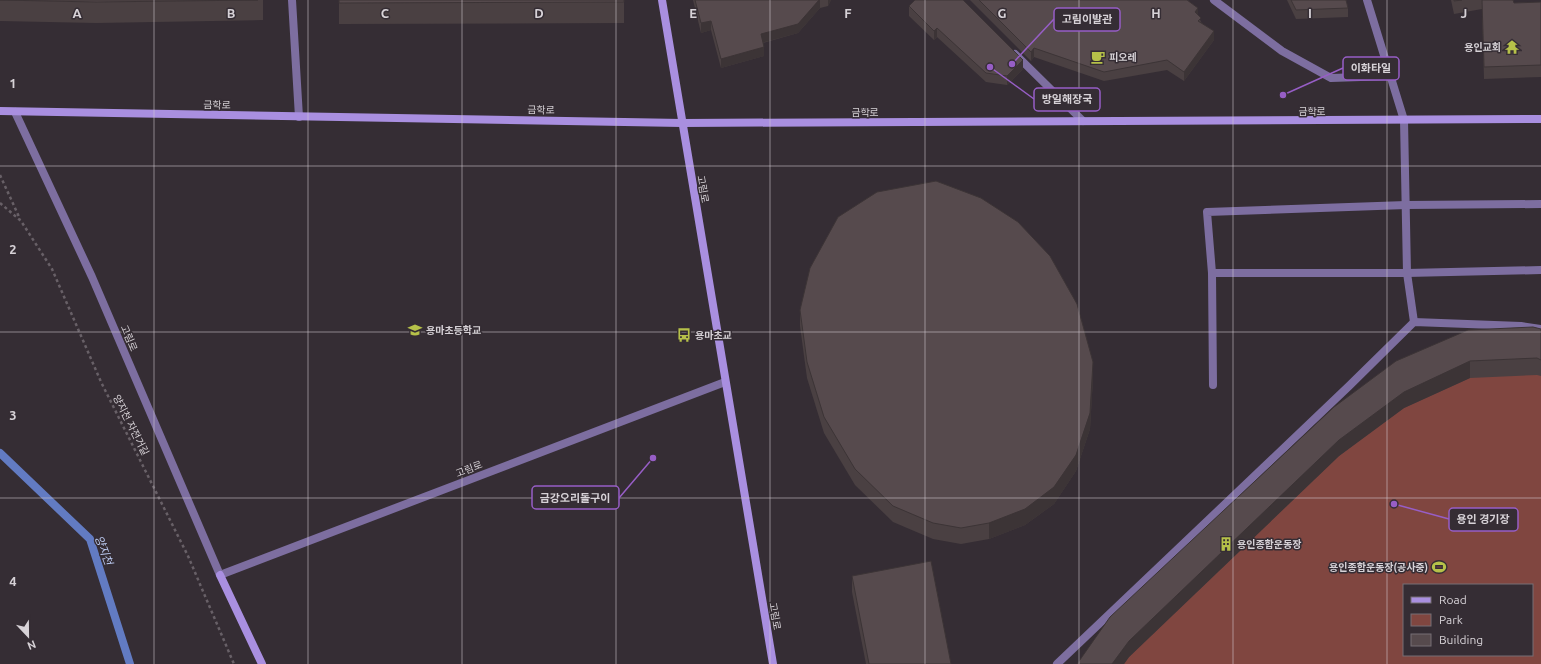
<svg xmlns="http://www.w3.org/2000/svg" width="1541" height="664" viewBox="0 0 1541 664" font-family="Ubuntu,'Noto Sans KR',sans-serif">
	<rect width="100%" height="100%" fill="#352d34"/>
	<path fill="#804640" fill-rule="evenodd" d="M1541,345V664H1089L1334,423ZM1404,585H1532V655H1404Z"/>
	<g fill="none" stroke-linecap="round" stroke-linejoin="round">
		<polyline stroke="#627bc2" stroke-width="8" points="0,453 90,539 130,664"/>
		<g stroke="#686067" stroke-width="2.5" stroke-dasharray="3 3" stroke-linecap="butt">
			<polyline points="0,175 20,219"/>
			<polyline points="0,203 21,221 52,269 101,382 188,556 234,664"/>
		</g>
		<polyline stroke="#7d6ea0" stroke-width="8" points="292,0 299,117"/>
		<g stroke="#7d6ea0" stroke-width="8">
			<polyline points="1214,0 1282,51 1331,78 1391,76"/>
			<polyline points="1367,0 1404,120 1407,273 1414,322"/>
			<polyline points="1015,54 1083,121"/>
			<polyline points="15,112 92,277 220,575 725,382"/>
			<polyline points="1212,273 1407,273 1541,270"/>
			<polyline points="1213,385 1212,273 1207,212 1406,205 1541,204"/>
			<polyline points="1057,664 1349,386 1414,322 1521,326 1541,329"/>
		</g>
		<g stroke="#a98fe0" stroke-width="8">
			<polyline points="662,0 773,664"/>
			<polyline points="0,111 682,123 1541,119"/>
			<polyline points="220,575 262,664"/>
		</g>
	</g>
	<g fill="#4a4042">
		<polygon points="0,0 263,0 263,20 96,23 0,21"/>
		<polygon points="339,0 624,0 624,23 339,24"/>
		<polygon points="693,0 831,0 828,6 820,8 798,33 763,43 764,56 721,68 711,30 701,33"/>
		<polygon points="970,0 1188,0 1198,15 1201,22 1214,40 1184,81 1167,70 1104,81 1034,57 1031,61"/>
		<polygon points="1287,0 1346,0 1348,8 1348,17 1296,19"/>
		<polygon points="1451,0 1513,0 1514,3 1541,2 1541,77 1484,79 1482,9 1454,14"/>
		<polygon points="909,6 1023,69 1007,85 986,82 937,37 934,40 909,16"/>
		<polygon points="800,310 1093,378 1090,429 1076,471 1054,504 1025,525 989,539 961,544 933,539 893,522 855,485 824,433 807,378 800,326"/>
		<polygon points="1541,329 1541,376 1537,375 1470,378 1404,408 1339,456 1129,657 1124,664 1077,664 1334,407"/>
		<polygon points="852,576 951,664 866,664 852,592"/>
	</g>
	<g fill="#3c3436">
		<polygon points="819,0 820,0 820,8 798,33 761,43 761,34"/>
		<polygon points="828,0 831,0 828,6"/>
		<polygon points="1198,8 1198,17 1195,12"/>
		<polygon points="711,21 711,30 701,33 701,23"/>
		<polygon points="937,28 937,37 934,40 934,31"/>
		<polygon points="1214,31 1214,40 1184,81 1184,72"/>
		<polygon points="764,47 764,56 721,68 721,59"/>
		<polygon points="1034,48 1034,57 1031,61 1031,52"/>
		<polygon points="1023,60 1023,69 1007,85 1007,76"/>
		<polygon points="1470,361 1470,378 1404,408 1339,456 1129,657 1124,664 1112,664 1129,641 1339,440 1404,392"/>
		<polygon points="1093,362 1093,378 1090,429 1076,471 1054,504 1025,525 989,539 989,523"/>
	</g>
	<g fill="#564a4d" stroke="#3c3436">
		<polygon points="0,0 258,0 96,2"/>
		<polygon points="339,0 624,0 624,2 339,3"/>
		<polygon points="695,0 819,0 798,24 761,34 764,47 721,59 711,21 701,23"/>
		<polygon points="915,0 963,0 1023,60 1007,76 986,73 937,28 934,31 909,6"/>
		<polygon points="979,0 1187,0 1198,8 1195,12 1201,18 1198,21 1214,31 1184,72 1167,60 1104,72 1034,48 1031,52"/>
		<polygon points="1291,0 1346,0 1348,8 1296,10"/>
		<polygon points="1454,0 1462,0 1454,1"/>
		<polygon points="1482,0 1513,0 1514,3 1541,2 1541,65 1484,67"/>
		<polygon points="936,181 981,198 1018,222 1050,256 1077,304 1093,362 1090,413 1076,455 1054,487 1025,509 989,523 961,528 933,523 893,506 855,469 824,417 807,362 800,310 810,268 838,217 877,192"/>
		<polygon points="1533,327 1541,329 1541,360 1537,358 1470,361 1404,392 1339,440 1129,641 1112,664 1077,664 1110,617 1334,407 1396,361 1468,330"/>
		<polygon points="931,561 951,664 869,664 852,576"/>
	</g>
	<path fill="none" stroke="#d7d2d7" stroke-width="1" stroke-opacity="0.55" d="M154,0V664M308,0V664M462,0V664M616,0V664M770,0V664M925,0V664M1079,0V664M1233,0V664M1387,0V664M0,166H1541M0,332H1541M0,498H1541"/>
	<defs>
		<symbol id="temple-bare" viewBox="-9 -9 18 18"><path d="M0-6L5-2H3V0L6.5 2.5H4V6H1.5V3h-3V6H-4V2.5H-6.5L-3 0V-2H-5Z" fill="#b6c149" stroke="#352d34" stroke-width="2.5" paint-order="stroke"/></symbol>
		<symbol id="cafe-bare" viewBox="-9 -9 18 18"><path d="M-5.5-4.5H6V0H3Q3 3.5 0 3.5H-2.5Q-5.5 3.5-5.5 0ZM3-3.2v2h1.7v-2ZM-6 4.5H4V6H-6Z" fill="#b6c149" stroke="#352d34" stroke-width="2.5" paint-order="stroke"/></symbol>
		<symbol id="school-bare" viewBox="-9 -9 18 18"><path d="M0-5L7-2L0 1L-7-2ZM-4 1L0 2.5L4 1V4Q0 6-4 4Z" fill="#b6c149" stroke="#352d34" stroke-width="2.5" paint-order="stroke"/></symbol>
		<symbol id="bus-bare" viewBox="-9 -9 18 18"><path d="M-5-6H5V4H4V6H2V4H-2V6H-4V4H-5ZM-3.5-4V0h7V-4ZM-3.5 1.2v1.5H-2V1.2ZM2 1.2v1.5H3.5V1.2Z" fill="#b6c149" stroke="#352d34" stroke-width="2.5" paint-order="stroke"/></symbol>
		<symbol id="building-bare" viewBox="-9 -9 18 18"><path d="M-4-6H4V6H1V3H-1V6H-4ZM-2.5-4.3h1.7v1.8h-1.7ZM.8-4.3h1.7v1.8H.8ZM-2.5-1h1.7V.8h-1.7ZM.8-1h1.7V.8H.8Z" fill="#b6c149" stroke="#352d34" stroke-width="2.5" paint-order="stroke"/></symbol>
		<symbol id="stadium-bare" viewBox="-9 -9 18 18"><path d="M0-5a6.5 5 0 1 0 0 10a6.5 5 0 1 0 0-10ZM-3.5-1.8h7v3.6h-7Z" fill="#b6c149" stroke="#352d34" stroke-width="2.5" paint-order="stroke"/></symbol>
	</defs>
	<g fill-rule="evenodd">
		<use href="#temple-bare" x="1502" y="37" width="20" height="20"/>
		<use href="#cafe-bare" x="1088" y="47" width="20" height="20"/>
		<use href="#school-bare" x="405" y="320" width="20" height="20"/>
		<use href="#bus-bare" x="674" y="325" width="20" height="20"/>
		<use href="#building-bare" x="1216" y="534" width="20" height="20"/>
		<use href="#stadium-bare" x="1429" y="557" width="20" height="20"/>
	</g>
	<g text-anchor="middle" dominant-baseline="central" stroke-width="3" stroke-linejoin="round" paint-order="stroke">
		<g font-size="10" font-weight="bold" fill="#d7d2d7" stroke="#352d34" text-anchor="start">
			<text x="1501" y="47" text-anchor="end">용인교회</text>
			<text x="1109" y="57">피오레</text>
			<text x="426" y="330">용마초등학교</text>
			<text x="695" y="335">용마초교</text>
			<text x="1237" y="544">용인종합운동장</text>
			<text x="1428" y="567" text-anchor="end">용인종합운동장(공사중)</text>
		</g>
		<g font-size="10" fill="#d7d2d7" stroke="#352d34">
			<text transform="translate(217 105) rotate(1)">금학로</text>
			<text transform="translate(541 110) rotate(1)">금학로</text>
			<text x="1312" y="111">금학로</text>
			<text x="865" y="112">금학로</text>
			<text transform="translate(703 189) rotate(80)">고림로</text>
			<text transform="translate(129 338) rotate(67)">고림로</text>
			<text transform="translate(131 425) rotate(63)">양지천 자전거길</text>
			<text transform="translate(469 469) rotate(-21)">고림로</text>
			<text transform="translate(775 616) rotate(80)">고림로</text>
		</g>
		<g font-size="11" font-style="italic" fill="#becdf4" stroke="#352d34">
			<text transform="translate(104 550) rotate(69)">양지천</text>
		</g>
	</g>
	<g font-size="13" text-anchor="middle" font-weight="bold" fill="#d7d2d7" stroke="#352d34" stroke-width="3" stroke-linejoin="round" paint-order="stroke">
		<text x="77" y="18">A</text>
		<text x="231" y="18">B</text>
		<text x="385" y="18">C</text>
		<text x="539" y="18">D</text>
		<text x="693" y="18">E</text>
		<text x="848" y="18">F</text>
		<text x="1002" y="18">G</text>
		<text x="1156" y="18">H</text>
		<text x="1310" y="18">I</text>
		<text x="1464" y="18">J</text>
		<text x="13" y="88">1</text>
		<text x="13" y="254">2</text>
		<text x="13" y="420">3</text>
		<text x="13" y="586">4</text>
	</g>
	<path fill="none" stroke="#975ec6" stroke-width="1.5" d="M1012 64L1054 19M1283 95L1343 68M990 67L1034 99M653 458L619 498M1394 504L1449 519"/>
	<g fill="#975ec6" stroke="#352d34" stroke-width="1.5">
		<circle cx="1012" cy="64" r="4"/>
		<circle cx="1283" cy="95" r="4"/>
		<circle cx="990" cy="67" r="4"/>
		<circle cx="653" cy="458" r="4"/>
		<circle cx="1394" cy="504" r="4"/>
	</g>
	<g fill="#352d34" stroke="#975ec6" stroke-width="1.5">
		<rect x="1054" y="8" width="66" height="23" rx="4"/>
		<rect x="1343" y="57" width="56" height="23" rx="4"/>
		<rect x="1034" y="88" width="66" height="23" rx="4"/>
		<rect x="532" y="486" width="87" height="23" rx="4"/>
		<rect x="1449" y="508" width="69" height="23" rx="4"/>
	</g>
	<g font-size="11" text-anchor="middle" font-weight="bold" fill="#d7d2d7">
		<text x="1087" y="23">고림이발관</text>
		<text x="1371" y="72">이화타일</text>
		<text x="1067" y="103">방일해장국</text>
		<text x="575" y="502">금강오리돌구이</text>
		<text x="1483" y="523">용인 경기장</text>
	</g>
	<rect x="1403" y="584" width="130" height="72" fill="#352d34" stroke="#766f75"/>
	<rect x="1411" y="597" width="20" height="6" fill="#a98fe0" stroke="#766f75"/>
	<text x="1439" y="604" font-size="12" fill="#d7d2d7">Road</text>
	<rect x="1411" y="614" width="20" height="12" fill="#804640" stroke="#766f75"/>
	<text x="1439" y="624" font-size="12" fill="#d7d2d7">Park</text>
	<rect x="1411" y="634" width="20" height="12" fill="#564a4d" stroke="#766f75"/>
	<text x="1439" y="644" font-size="12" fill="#d7d2d7">Building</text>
	<g transform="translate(28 636) rotate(158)" stroke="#352d34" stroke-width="3" paint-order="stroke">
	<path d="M0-3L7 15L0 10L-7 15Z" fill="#d7d2d7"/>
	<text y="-6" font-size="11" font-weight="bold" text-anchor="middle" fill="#d7d2d7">N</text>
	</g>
</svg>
